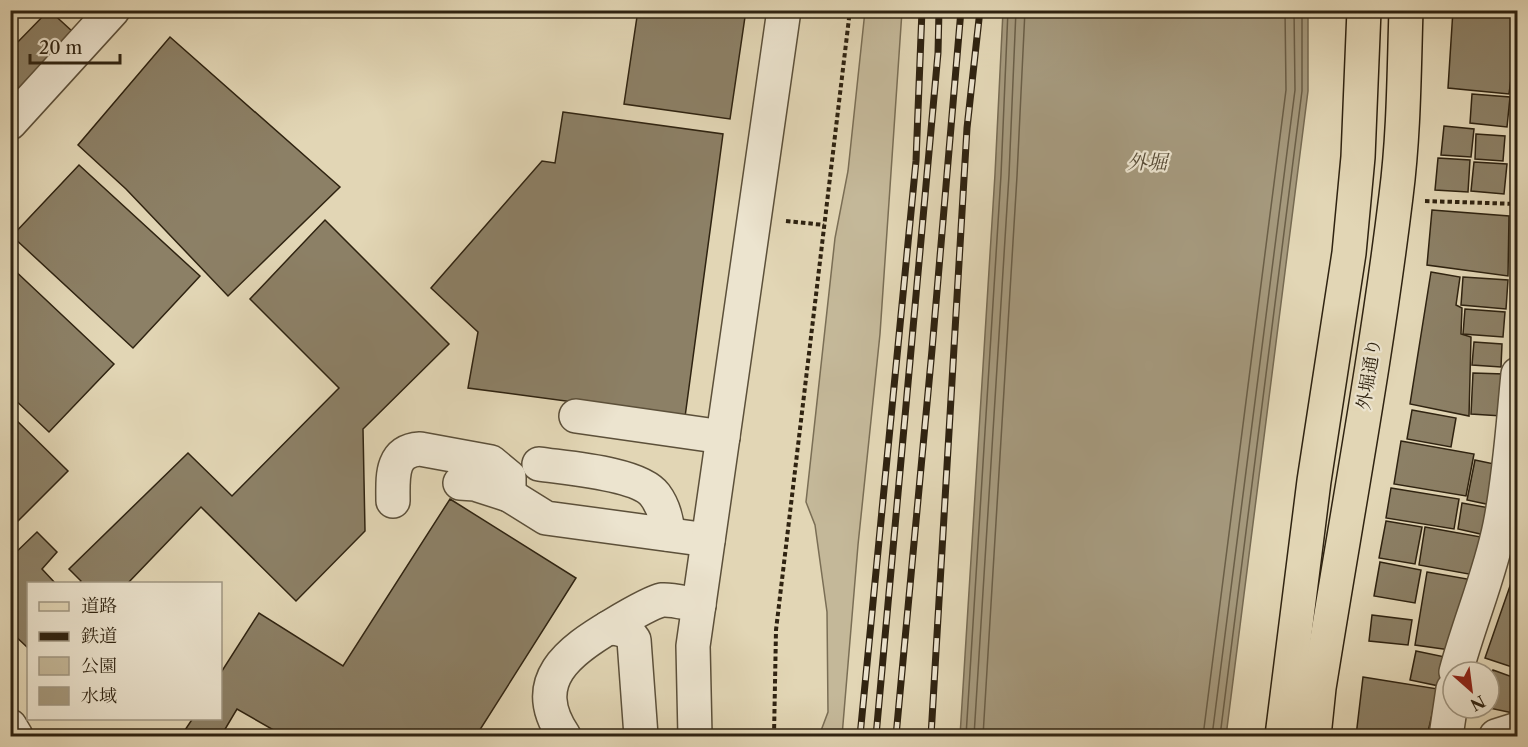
<svg xmlns="http://www.w3.org/2000/svg" width="1528" height="747" viewBox="0 0 1528 747" font-family="'Libre Caslon Text','Noto Serif JP',serif">
	<rect width="100%" height="100%" fill="#e2d6b5"/>
	<filter id="stains"><feTurbulence type="fractalNoise" baseFrequency=".00333" numOctaves="4"/><feColorMatrix values="0 0 0 0 .2 0 0 0 0 .09 0 0 0 0 .02 0 0 0 .5 -.17"/></filter>
	<radialGradient id="worn" r=".72"><stop offset=".6" stop-color="#630" stop-opacity="0"/><stop offset="1" stop-color="#630" stop-opacity=".3"/></radialGradient>
	<polygon fill="#c4b899" stroke="#7a6e55" stroke-width="1.5" points="865,11 902,11 880,334 858,545 842,736 819,736 828,712 827,612 815,525 806,502 835,238 848,171"/>
	<polygon fill="#a5997d" stroke="#766a52" stroke-width="1.5" points="1003,11 1308,11 1308,91 1226,736 960,736 995,174"/>
	<g fill="none" stroke-linecap="round" stroke-linejoin="round">
		<g stroke="#6a5e47" stroke-width="1.5">
			<polyline points="966,736 1001,175 1008,10"/>
			<polyline points="974,736 1009,175 1016,10"/>
			<polyline points="983,736 1017,176 1025,10"/>
			<polyline points="1203,736 1286,90 1285,10"/>
			<polyline points="1212,736 1295,90 1294,10"/>
			<polyline points="1220,736 1302,91 1302,10"/>
		</g>
	</g>
	<g fill="#8c8066" stroke="#2f2311" stroke-width="1.5">
		<polygon points="49,10 73,32 10,97 10,50"/>
		<polygon points="638,10 746,10 730,119 624,104"/>
		<polygon points="1453,10 1518,10 1518,26 1509,94 1448,88"/>
		<polygon points="170,37 340,187 228,296 126,189 78,145"/>
		<polygon points="1472,94 1510,97 1507,127 1470,123"/>
		<polygon points="563,112 723,134 685,417 468,388 478,332 431,288 542,161 555,163"/>
		<polygon points="1444,126 1474,129 1471,157 1441,155"/>
		<polygon points="1476,134 1505,136 1503,161 1475,159"/>
		<polygon points="1438,158 1470,160 1468,192 1435,190"/>
		<polygon points="1474,162 1507,164 1504,194 1471,191"/>
		<polygon points="79,165 200,276 133,348 12,236"/>
		<polygon points="1432,210 1509,216 1508,276 1427,265"/>
		<polygon points="325,220 449,344 363,429 365,531 296,601 201,507 127,584 79,584 81,581 69,569 188,453 232,496 339,388 250,299"/>
		<polygon points="10,266 114,364 49,432 10,395"/>
		<polygon points="1431,272 1460,277 1456,305 1462,308 1461,334 1471,337 1469,416 1410,404"/>
		<polygon points="1463,277 1508,280 1506,309 1461,305"/>
		<polygon points="1465,309 1505,312 1503,337 1463,334"/>
		<polygon points="1474,342 1502,344 1501,367 1472,365"/>
		<polygon points="1473,373 1504,374 1502,416 1471,414"/>
		<polygon points="1412,410 1456,418 1451,447 1407,439"/>
		<polygon points="10,414 68,471 10,529"/>
		<polygon points="1401,441 1474,454 1466,496 1394,484"/>
		<polygon points="1475,460 1499,465 1491,505 1467,500"/>
		<polygon points="1391,488 1459,499 1454,529 1386,518"/>
		<polygon points="450,499 576,578 476,736 284,736 237,709 221,736 181,736 193,718 220,718 220,674 259,613 343,666"/>
		<polygon points="1462,503 1490,508 1485,535 1458,529"/>
		<polygon points="1386,521 1422,527 1415,564 1379,558"/>
		<polygon points="1425,527 1481,537 1474,575 1419,565"/>
		<polygon points="37,532 57,552 42,569 56,584 28,584 28,648 10,631 10,558"/>
		<polygon points="1380,562 1421,570 1415,603 1374,596"/>
		<polygon points="1518,563 1518,669 1485,658"/>
		<polygon points="1427,572 1473,580 1450,650 1415,645"/>
		<polygon points="1372,615 1412,620 1408,645 1369,641"/>
		<polygon points="1416,651 1445,657 1439,686 1410,680"/>
		<polygon points="1493,670 1518,679 1518,714 1489,708 1489,682"/>
		<polygon points="1363,677 1438,689 1427,736 1356,736"/>
	</g>
	<g fill="none" stroke-linecap="round" stroke-linejoin="round">
		<defs>
			<g id="minor">
				<polyline points="10,123 113,10"/>
				<polyline points="576,416 723,437"/>
				<path d="M539,464C565,468 639,473 655,495C664,507 667,520 668,534"/>
				<polyline points="460,483 475,484 509,495 546,518 708,540"/>
				<path d="M393,501C393,478 390,451 420,449L491,462L509,477V495"/>
				<path d="M608,628C620,629 627,629 634,640L641,736"/>
				<path d="M1456,672C1469,623 1490,575 1500,525C1510,475 1513,424 1518,374"/>
				<polyline points="10,726 16,736"/>
				<path d="M564,736C527,681 569,651 613,625C623,619 652,602 662,600C673,599 688,604 699,605"/>
				<polyline points="695,736 693,646 784,10"/>
				<polyline points="1446,736 1453,689"/>
				<polyline points="1496,736 1518,729"/>
			</g>
			<g id="major">
				<polyline points="1282,736 1314,481 1349,253 1358,157 1364,10"/>
				<path d="M1314,736L1319,688C1345,524 1376,361 1396,196C1404,134 1404,72 1406,10"/>
			</g>
		</defs>
		<use href="#minor" stroke="#5c503a" stroke-width="36"/>
		<use href="#major" stroke="#2f2311" stroke-width="36"/>
		<g stroke="#2f2311" stroke-width="4" stroke-dasharray="4.5 3" stroke-linecap="butt">
			<polyline points="1425,201 1518,204"/>
			<polyline points="786,221 824,225"/>
			<polyline points="774,736 776,630 850,10"/>
		</g>
		<use href="#minor" stroke="#ece4cf" stroke-width="33"/>
		<use href="#major" stroke="#e2d6b5" stroke-width="33"/>
		<defs>
			<g id="rail">
				<polyline points="860,736 916,161 922,10"/>
				<polyline points="876,736 938,53 939,10"/>
				<polyline points="896,736 932,350 961,10"/>
				<polyline points="931,736 967,128 980,10"/>
			</g>
		</defs>
		<use href="#rail" stroke="#2f2311" stroke-width="7"/>
		<use href="#rail" stroke="#ece4cf" stroke-width="4.5" stroke-dasharray="14" stroke-linecap="butt"/>
	</g>
	<g text-anchor="middle" dominant-baseline="central" stroke-width="4.5" stroke-linejoin="round" paint-order="stroke">
		<g font-size="18" fill="#2f2311" stroke="#ece4cf">
			<text transform="translate(1369 374) rotate(-81)">外堀通り</text>
		</g>
		<g font-size="20" font-style="italic" fill="#584c37" stroke="#ece4cf">
			<text x="1147" y="162">外堀</text>
		</g>
	</g>
	<rect width="1528" height="747" fill="none" stroke="#e2d6b5" stroke-width="36"/>
	<rect x="12" y="12" width="1504" height="723" fill="none" stroke="#2f2311" stroke-width="3"/>
	<rect x="18" y="18" width="1492" height="711" fill="none" stroke="#2f2311" stroke-width="1.5"/>
	<rect x="27" y="582" width="195" height="138" fill="#ece4cf" stroke="#a09783" stroke-width="1.5"/>
	<rect x="39" y="602" width="30" height="9" fill="#e2d6b5" stroke="#a09783" stroke-width="1.5"/>
	<text x="81" y="612" font-size="18" fill="#2f2311">道路</text>
	<rect x="39" y="632" width="30" height="9" fill="#2f2311" stroke="#a09783" stroke-width="1.5"/>
	<text x="81" y="642" font-size="18" fill="#2f2311">鉄道</text>
	<rect x="39" y="657" width="30" height="18" fill="#c4b899" stroke="#a09783" stroke-width="1.5"/>
	<text x="81" y="672" font-size="18" fill="#2f2311">公園</text>
	<rect x="39" y="687" width="30" height="18" fill="#a5997d" stroke="#a09783" stroke-width="1.5"/>
	<text x="81" y="702" font-size="18" fill="#2f2311">水域</text>
	<g transform="translate(1471 690) rotate(152)"><circle r="28" fill="#ece4cf" stroke="#a09783" stroke-width="1.5"/>
	<path d="M0-4.5L10 22L0 15L-10 22Z" fill="#8f2418"/>
	<text y="-9" font-size="16" font-weight="bold" text-anchor="middle" fill="#2f2311">N</text>
	</g>
	<path d="M30 54v9h90v-9" fill="none" stroke="#2f2311" stroke-width="3"/>
	<text x="39" y="54" font-size="18" fill="#2f2311" stroke="#ece4cf" stroke-width="4.5" paint-order="stroke">20 m</text>
	<rect width="100%" height="100%" filter="url(#stains)"/>
	<rect width="100%" height="100%" fill="url(#worn)"/>
</svg>
